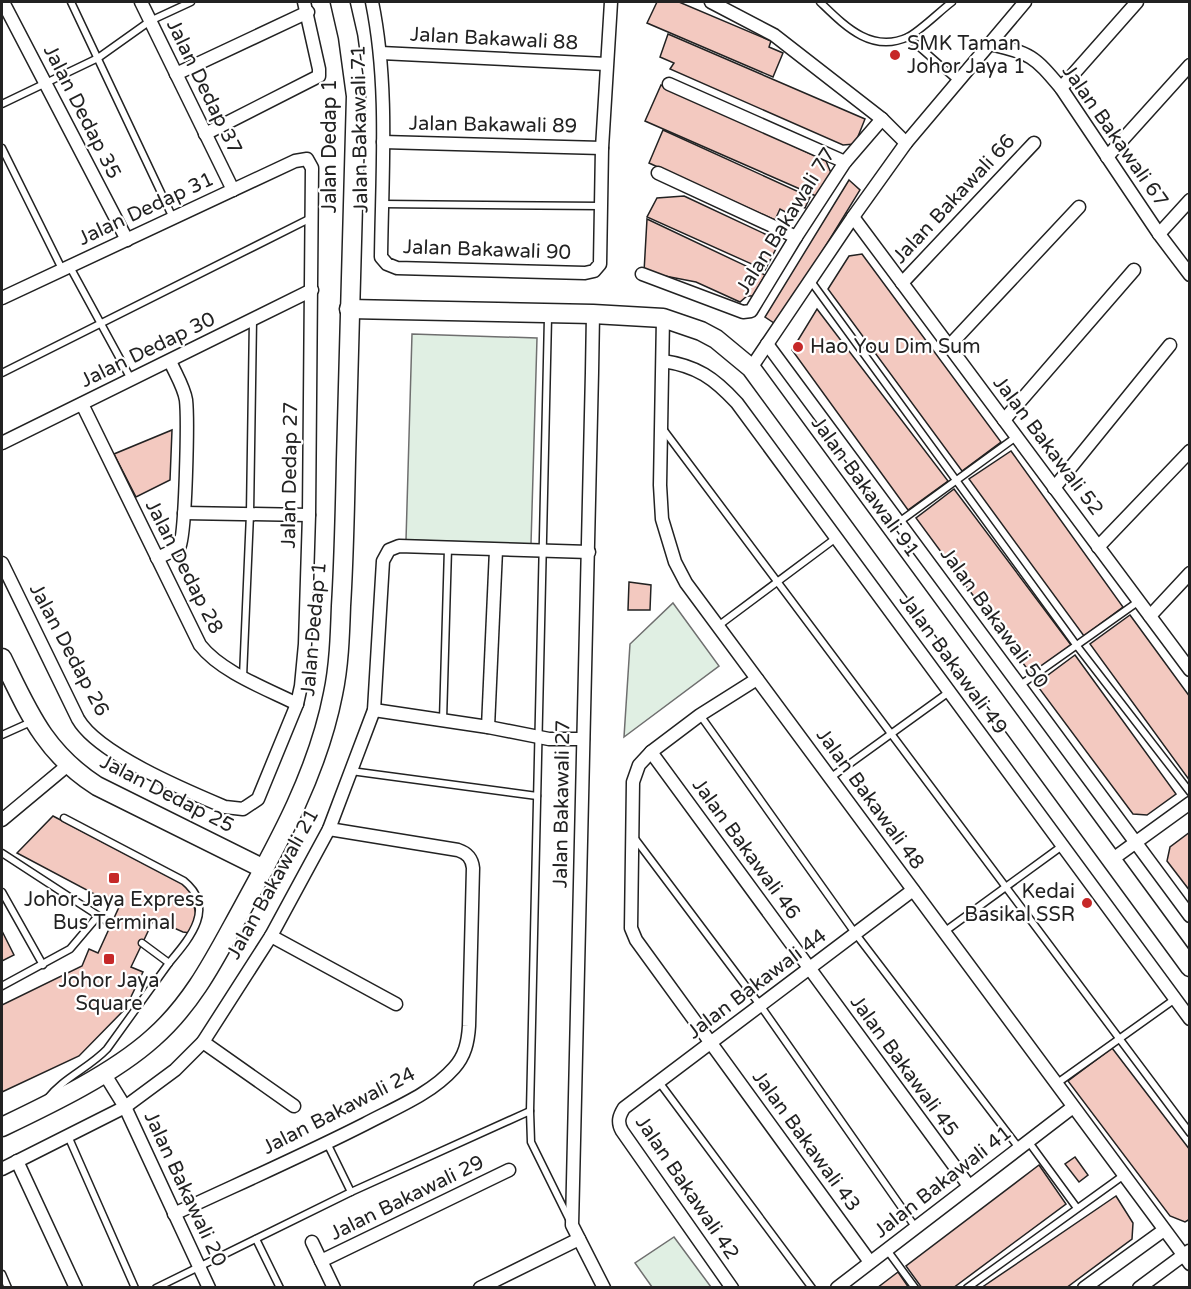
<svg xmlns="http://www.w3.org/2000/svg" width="1191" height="1289" viewBox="0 0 1191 1289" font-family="'Varela Round',sans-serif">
	<rect width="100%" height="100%" fill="#fff"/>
	<g fill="#e0efe3" stroke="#6f6f6f" stroke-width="1.5">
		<polygon points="412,334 537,338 531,544 406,540"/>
		<polygon points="673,603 719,666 624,737 630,644"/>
		<polygon points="674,1237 711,1287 652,1287 635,1263"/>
	</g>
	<g fill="#f3c9c0" stroke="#222" stroke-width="1.5">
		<polygon points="657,2 679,2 771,41 769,47 783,53 773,77 647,23"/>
		<polygon points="668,34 865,119 855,144 843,145 670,69 674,63 660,57"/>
		<polygon points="661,85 826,161 831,173 816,196 645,121"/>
		<polygon points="663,130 810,197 805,208 796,204 791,215 780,209 775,220 649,163"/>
		<polygon points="849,180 860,190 777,325 765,317"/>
		<polygon points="684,196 780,241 765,270 647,217 657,198"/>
		<polygon points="647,219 765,275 753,296 747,296 740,302 696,282 644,272"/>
		<polygon points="862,254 1001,442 962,471 828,289 849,256"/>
		<polygon points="817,309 948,481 908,510 792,350"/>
		<polygon points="172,430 170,480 136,497 114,454"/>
		<polygon points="1011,451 1123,607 1084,636 969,479"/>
		<polygon points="954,489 1071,645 1031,674 916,518"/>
		<polygon points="629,582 651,585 650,610 628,610"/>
		<polygon points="1130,615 1190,697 1190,781 1090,644"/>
		<polygon points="1075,655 1176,794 1147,815 1133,814 1036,684"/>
		<polygon points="53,816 189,887 196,914 190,933 183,932 154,919 131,967 143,972 125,1009 79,1056 2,1092 2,1005 82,966 89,949 98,953 119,907 17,853"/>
		<polygon points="1190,832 1190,891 1167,861 1170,847"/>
		<polygon points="2,931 14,955 2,961"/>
		<polygon points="1112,1048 1190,1150 1190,1219 1185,1222 1170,1216 1068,1081"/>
		<polygon points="1075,1157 1088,1175 1079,1182 1065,1164"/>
		<polygon points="1039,1165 1066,1204 953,1288 922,1288 906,1266"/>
		<polygon points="1116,1196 1133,1223 1132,1239 1066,1288 981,1288"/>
		<polygon points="898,1272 909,1288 877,1288"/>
	</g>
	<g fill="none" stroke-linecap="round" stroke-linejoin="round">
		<defs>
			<g id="lane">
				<polyline points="71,2 173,218"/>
				<path d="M820,2C844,25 871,54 908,37C920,31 940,11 952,2"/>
				<polyline points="908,37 958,81"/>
				<polyline points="2,104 98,58 150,21 191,2"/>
				<polyline points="2,148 62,269"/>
				<polyline points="382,204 601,206"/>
				<polyline points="70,267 131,379"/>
				<polyline points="810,280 1077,646 1190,792"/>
				<polyline points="2,373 313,217"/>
				<polyline points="663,429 1190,1133"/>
				<polyline points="899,522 1016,437"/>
				<polyline points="718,626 836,538"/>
				<polyline points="243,677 250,514 253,319"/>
				<polyline points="1019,686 1139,601"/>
				<polyline points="700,715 855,933 1019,1148"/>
				<polyline points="443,720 448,548"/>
				<polyline points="2,735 31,722"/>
				<polyline points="351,771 537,796"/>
				<polyline points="830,778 949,692"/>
				<path d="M64,818L184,881C217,908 189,939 169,963"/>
				<polyline points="633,836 760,1005 916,1228"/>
				<polyline points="2,853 111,924"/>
				<polyline points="2,892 43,965"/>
				<polyline points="944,932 1062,846"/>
				<polyline points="2,986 70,949 98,916"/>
				<polyline points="659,1082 812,1288"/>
				<polyline points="1056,1084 1175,999"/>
				<path d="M47,1099C63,1078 89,1068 107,1049L169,963L142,943"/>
				<polyline points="530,1111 548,317"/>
				<polyline points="68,1136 135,1288"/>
				<polyline points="1028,1141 1077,1208"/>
				<polyline points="327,1143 351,1192"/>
				<polyline points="256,1239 280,1288"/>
				<polyline points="887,1250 915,1288"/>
				<polyline points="2,1274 8,1288"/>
				<polyline points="156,1288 351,1192 530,1111 531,1142 569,1219"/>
				<polyline points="967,1288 1124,1175"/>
			</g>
			<g id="street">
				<polyline points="3,2 127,240"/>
				<polyline points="141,2 233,190"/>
				<path d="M372,2C389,85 382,172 381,257L387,264L397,268L585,273L594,271L600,264L602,148L611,2"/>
				<polyline points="711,2 774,35 882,119 906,143"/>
				<path d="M989,44C1031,53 1034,56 1061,88L1159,234L1190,275"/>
				<polyline points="381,53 606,64"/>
				<polyline points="176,74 308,12"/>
				<polyline points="669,84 845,162"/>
				<polyline points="1061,88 1137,2"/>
				<polyline points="205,134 319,76 319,69 304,2"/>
				<polyline points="383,142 602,148"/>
				<polyline points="1107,157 1190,65"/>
				<polyline points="658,173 796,237"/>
				<polyline points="853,217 1190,670"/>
				<polyline points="1159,234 1190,200"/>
				<polyline points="642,274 743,312 751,311 796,237 845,162 882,119"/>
				<polyline points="902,283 1034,143"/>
				<path d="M2,298L295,161L307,159L312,168L309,515L305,644L301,686L297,704L258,799L243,809L225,807C187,791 98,754 78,719L2,563"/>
				<path d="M593,314C588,618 579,922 572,1225L604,1288"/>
				<polyline points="663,318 660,485 662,519 675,562 686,583 1190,1264"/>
				<polyline points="767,344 1190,916"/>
				<polyline points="949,346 1079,207"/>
				<path d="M663,361C697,366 714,378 737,403L1190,1019"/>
				<polyline points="751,368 853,217 906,143 1025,2"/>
				<path d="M82,404L200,645C221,672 267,689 297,704"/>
				<polyline points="1004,420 1134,270"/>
				<polyline points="2,443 312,290"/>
				<polyline points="1054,488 1170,345"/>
				<polyline points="184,513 309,515"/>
				<polyline points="1098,547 1190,451"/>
				<path d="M157,558L179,548C186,535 188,418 186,400C184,387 175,373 170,361"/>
				<polyline points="1150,616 1190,573"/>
				<polyline points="757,679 700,715 651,752 639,765 633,782 631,928 636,940 870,1262"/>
				<polyline points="374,710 488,727 549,739 583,739"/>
				<polyline points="488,727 496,550"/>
				<polyline points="651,752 969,1186"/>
				<polyline points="2,820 68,765"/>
				<polyline points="1110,861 1190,803"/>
				<polyline points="271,936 396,1004"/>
				<polyline points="203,1042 294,1106"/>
				<polyline points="104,1073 125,1107 209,1288"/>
				<polyline points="17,1161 76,1288"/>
				<polyline points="2,1169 125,1107 175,1070 203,1042 271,936 329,829 374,710 383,561 389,550 399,546 589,552"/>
				<path d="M174,1214C238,1184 302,1156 365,1124C395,1108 431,1094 454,1068C465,1056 468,1042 469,1026L473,868C472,858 467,853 458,850L329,829"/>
				<polyline points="312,1242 334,1288"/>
				<polyline points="321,1261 509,1170"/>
				<polyline points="480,1288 579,1239"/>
				<path d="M732,1288L622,1131C617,1122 619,1116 624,1108L913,890"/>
				<polyline points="837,1288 1073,1107"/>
				<polyline points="1084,1288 1164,1230"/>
				<polyline points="1139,1288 1189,1251"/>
			</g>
			<g id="secondary">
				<polyline points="349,309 593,314 663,318 701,331 716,339 751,368 1190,967"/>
				<path d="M2,658C28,711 44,752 97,786L264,869"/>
				<path d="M2,1127C50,1104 113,1074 153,1038C194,1002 216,956 242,909C280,840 318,771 333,694C339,666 340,635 341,606C344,558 345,509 346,460C349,339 352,218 356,96L348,37L340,2"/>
			</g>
		</defs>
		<use href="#lane" stroke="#222" stroke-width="9"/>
		<use href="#street" stroke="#222" stroke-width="15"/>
		<use href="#secondary" stroke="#222" stroke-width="21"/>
		<use href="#lane" stroke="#fff" stroke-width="6"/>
		<use href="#street" stroke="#fff" stroke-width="12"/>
		<use href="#secondary" stroke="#fff" stroke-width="18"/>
	</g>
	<g fill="#c62828" stroke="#fff" stroke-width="2">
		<circle cx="895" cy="55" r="6"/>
		<circle cx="798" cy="347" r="6"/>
		<rect x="108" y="872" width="12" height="12" rx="3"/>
		<circle cx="1087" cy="903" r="6"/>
		<rect x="103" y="953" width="12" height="12" rx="3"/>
	</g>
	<g text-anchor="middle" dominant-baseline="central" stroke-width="4.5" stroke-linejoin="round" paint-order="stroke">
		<g font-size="20" fill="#222" stroke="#fff">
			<text transform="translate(494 39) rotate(3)">Jalan Bakawali 88</text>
			<text transform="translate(204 87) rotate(64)">Jalan Dedap 37</text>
			<text transform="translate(82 112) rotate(63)">Jalan Dedap 35</text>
			<text transform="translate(493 125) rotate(1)">Jalan Bakawali 89</text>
			<text transform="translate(360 129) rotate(-91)">Jalan Bakawali 71</text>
			<text transform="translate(1115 136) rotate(55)">Jalan Bakawali 67</text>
			<text transform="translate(330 146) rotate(-90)">Jalan Dedap 1</text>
			<text transform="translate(954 199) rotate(-47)">Jalan Bakawali 66</text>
			<text transform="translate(146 209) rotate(-25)">Jalan Dedap 31</text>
			<text transform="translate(786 221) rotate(-58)">Jalan Bakawali 77</text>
			<text transform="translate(487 250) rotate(2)">Jalan Bakawali 90</text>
			<text transform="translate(148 350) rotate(-26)">Jalan Dedap 30</text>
			<text transform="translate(1048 446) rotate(53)">Jalan Bakawali 52</text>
			<text transform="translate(290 475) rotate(-89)">Jalan Dedap 27</text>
			<text transform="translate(865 487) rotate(54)">Jalan Bakawali 91</text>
			<text transform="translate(184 567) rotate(63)">Jalan Dedap 28</text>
			<text transform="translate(994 618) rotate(54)">Jalan Bakawali 50</text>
			<text transform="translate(314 629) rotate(-85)">Jalan Dedap 1</text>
			<text transform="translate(69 650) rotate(62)">Jalan Dedap 26</text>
			<text transform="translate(953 664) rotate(54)">Jalan Bakawali 49</text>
			<text transform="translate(167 794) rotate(27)">Jalan Dedap 25</text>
			<text transform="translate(870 799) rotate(54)">Jalan Bakawali 48</text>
			<text transform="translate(562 804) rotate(-89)">Jalan Bakawali 27</text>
			<text transform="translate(746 849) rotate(54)">Jalan Bakawali 46</text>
			<text transform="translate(273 884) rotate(-61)">Jalan Bakawali 21</text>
			<text transform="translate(757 984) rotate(-37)">Jalan Bakawali 44</text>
			<text transform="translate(904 1066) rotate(54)">Jalan Bakawali 45</text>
			<text transform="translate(339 1111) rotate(-27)">Jalan Bakawali 24</text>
			<text transform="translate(806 1141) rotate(54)">Jalan Bakawali 43</text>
			<text transform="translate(943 1182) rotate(-38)">Jalan Bakawali 41</text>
			<text transform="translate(687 1188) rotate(56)">Jalan Bakawali 42</text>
			<text transform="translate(185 1189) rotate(65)">Jalan Bakawali 20</text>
			<text transform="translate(407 1198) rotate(-26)">Jalan Bakawali 29</text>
		</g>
		<g font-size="20" fill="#222" stroke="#fff" text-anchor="start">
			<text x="907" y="44">SMK Taman<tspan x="907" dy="23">Johor Jaya 1</tspan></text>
			<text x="810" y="347">Hao You Dim Sum</text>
			<text x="1075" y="892" text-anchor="end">Kedai<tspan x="1075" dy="23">Basikal SSR</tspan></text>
			<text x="114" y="900" text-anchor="middle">Johor Jaya Express<tspan x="114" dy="23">Bus Terminal</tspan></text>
			<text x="109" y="981" text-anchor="middle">Johor Jaya<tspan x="109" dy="23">Square</tspan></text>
		</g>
	</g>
	<rect width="1191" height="1289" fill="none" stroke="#222222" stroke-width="6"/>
</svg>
